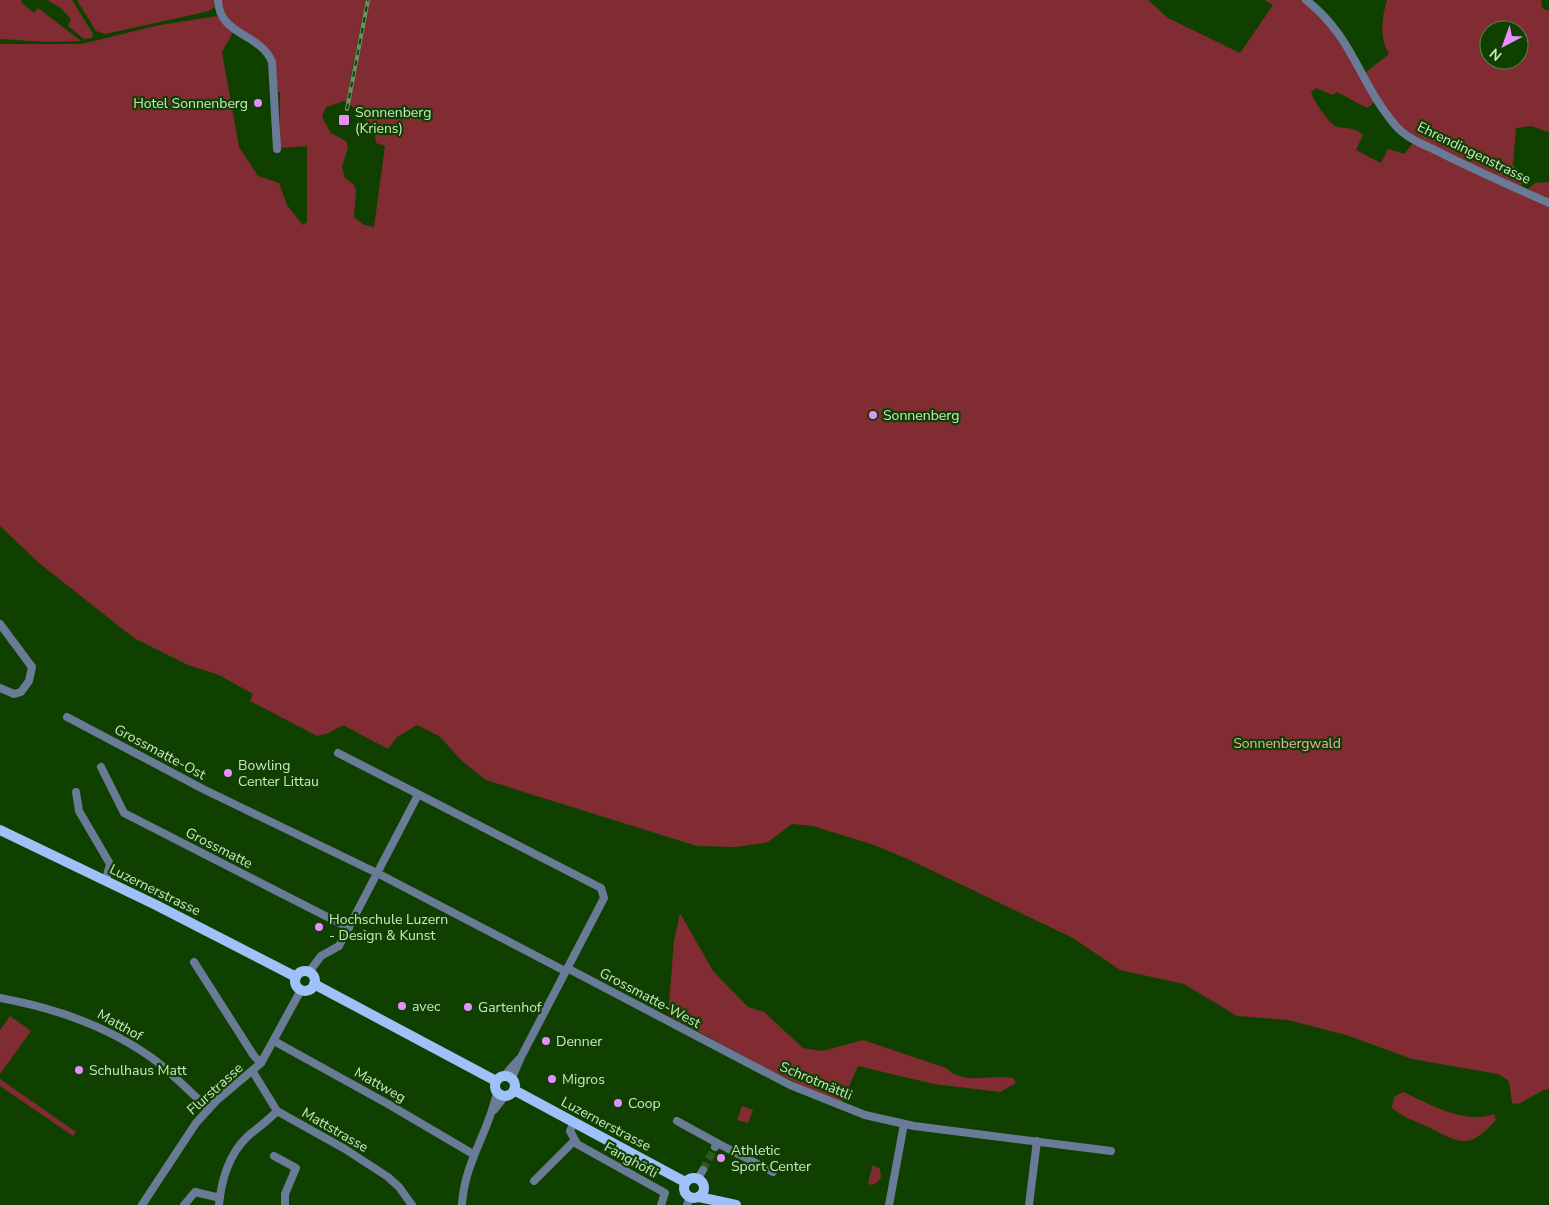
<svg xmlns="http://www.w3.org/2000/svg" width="1549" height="1205" viewBox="0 0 1549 1205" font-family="'Nunito Sans',sans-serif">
	<rect width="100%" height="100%" fill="#104000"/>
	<g fill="#812b32" fill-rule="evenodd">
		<polygon points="0,0 22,0 21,2 34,13 38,8 81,41 48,42 0,39"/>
		<polygon points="47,0 72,0 93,34 92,38 84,39 68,26 71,19 61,8"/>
		<path d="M77,0H215C215,9 212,10 205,12L105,34L96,31Z"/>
		<path d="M220,0H366L349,85L352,88L370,0H1148L1168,18L1240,53L1273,5L1265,0H1303L1326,21L1376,101L1367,108L1337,92L1333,95L1316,88L1311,92C1313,100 1329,124 1337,127C1348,129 1355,127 1363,135L1356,150L1381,163L1388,149L1404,154L1415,141L1549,204V1089L1544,1090L1518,1104L1512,1103L1509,1081L1498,1074L1412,1059L1346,1035L1288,1020L1237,1016L1184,984L1120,970L1073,938L910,860L874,845L813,826L792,824L768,842L736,847L697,846L486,780L463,762L439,736L417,725L397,737L388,749L343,725L329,733L317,736L250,701L253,694L219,675L188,665L134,638L39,563L0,526V44H81L160,25L217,16L233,32L222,52L239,147L258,176L279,183L287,205L303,225L307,222V146L280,148V92H276L275,60L271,52L226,20ZM344,101C356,107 363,119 374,127L376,143L385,146L374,227L364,225L354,217L356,191L354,185L345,178L342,167L348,147L346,141L331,133L322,117L326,107Z"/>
		<path d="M1387,0H1541L1542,8L1549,11V132L1531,126L1516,128L1513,165L1519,172L1516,177L1526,182L1519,186C1488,172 1420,148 1398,126C1386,114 1373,88 1366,72L1389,54C1379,39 1382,16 1387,0ZM1489,30H1519V60H1489Z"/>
		<polygon points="1549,182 1549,201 1528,189 1535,183"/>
		<path d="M680,913L713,971L748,1007L764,1012L803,1048L822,1051L863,1040L946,1068C965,1086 990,1074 1013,1078L1016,1083L1000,1092L934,1084L858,1066L841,1104L771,1071L668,1015L674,941Z"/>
		<polygon points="10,1016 31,1031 0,1074 0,1030"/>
		<polygon points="0,1079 76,1132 73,1136 0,1086"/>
		<path d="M1403,1092C1430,1104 1465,1125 1494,1114L1496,1120C1467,1153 1458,1141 1426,1126C1413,1120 1402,1117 1392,1108L1394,1097Z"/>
		<polygon points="742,1106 753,1110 748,1123 737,1120"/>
		<polygon points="873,1165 880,1169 881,1177 877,1183 870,1185 868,1182"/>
	</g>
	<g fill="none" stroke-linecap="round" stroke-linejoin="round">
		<polyline stroke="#2c591e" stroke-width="8" stroke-dasharray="8 4" stroke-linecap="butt" points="703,1170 715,1147"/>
		<g stroke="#6a7b97" stroke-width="8">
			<path d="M218,0C219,36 261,33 272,62L277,149"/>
			<path d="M1306,0C1353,36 1360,85 1396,126C1405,137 1422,144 1435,150C1472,169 1511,186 1549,203"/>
			<polyline points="0,624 32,667 29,681 21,692 14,694 0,688"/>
			<polyline points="67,717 205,790 377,873 565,971"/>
			<polyline points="338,753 601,888 604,898 521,1057 512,1078"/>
			<polyline points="101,767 124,813 349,928"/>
			<polyline points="76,792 79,811 110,864 106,880"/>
			<polyline points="194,962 254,1056 261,1063"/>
			<polyline points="567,968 790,1085 865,1115 914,1126 1111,1151"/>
			<polyline points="309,972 321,956 339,946 418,795"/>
			<path d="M0,998C55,1008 106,1025 152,1058C172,1073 190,1092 209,1109"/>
			<polyline points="274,1041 388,1104 473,1154"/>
			<polyline points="253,1072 277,1111 345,1149 388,1177 399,1187 412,1205"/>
			<polyline points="505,1075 518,1060"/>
			<polyline points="494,1110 505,1096"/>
			<polyline points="677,1121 717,1143 715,1147"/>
			<polyline points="574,1122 570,1131 577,1144 665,1193 661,1205"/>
			<polyline points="717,1143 773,1172"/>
			<polyline points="274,1156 296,1168 285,1194 285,1205"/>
			<polyline points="698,1178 703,1170"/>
			<polyline points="534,1181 574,1141"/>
			<polyline points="142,1205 196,1123 216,1101 261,1063 301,990"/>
			<polyline points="184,1205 195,1192 220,1198"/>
			<path d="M219,1205C221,1181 229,1154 247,1137C257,1128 268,1121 277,1111"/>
			<path d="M462,1205C464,1163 489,1132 497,1092"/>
			<polyline points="687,1205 690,1197"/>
			<polyline points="889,1205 904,1124"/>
			<polyline points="1029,1205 1037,1141"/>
		</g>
		<g stroke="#9ec1f9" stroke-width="10">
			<polyline points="0,830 156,905 296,977"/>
			<circle cx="305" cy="981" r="10"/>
			<polyline points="314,984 496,1081"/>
			<circle cx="505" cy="1086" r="10"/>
			<polyline points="514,1090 685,1182"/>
			<circle cx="694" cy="1188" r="10"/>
			<polyline points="699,1197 736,1205"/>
		</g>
		<defs>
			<polyline id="rail" points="347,109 368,0"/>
		</defs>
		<use href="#rail" stroke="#6b9160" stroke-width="4"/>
		<use href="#rail" stroke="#104000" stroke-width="2" stroke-dasharray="5.5" stroke-linecap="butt"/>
	</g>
	<g fill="#e88eff" stroke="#104000" stroke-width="2">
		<circle cx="258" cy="103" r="5"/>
		<rect x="338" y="114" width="12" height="12" rx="2.5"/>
		<circle cx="873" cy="415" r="5"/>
		<circle cx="228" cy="773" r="5"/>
		<circle cx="319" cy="927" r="5"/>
		<circle cx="402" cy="1006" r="5"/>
		<circle cx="468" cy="1007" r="5"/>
		<circle cx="546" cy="1041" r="5"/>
		<circle cx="79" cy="1070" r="5"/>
		<circle cx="552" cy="1079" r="5"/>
		<circle cx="618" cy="1103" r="5"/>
		<circle cx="721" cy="1158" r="5"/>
	</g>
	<g text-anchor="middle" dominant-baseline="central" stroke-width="4.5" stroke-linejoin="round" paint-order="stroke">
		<g font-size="14" fill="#cce6c5" stroke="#104000" text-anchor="start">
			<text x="248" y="103" text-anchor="end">Hotel Sonnenberg</text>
			<text x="355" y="112">Sonnenberg<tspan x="355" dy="16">(Kriens)</tspan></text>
			<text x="883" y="415">Sonnenberg</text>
			<text x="238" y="765">Bowling<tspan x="238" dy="16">Center Littau</tspan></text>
			<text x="329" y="919">Hochschule Luzern<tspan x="329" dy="16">- Design &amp; Kunst</tspan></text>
			<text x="412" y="1006">avec</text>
			<text x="478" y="1007">Gartenhof</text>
			<text x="556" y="1041">Denner</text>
			<text x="89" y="1070">Schulhaus Matt</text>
			<text x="562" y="1079">Migros</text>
			<text x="628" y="1103">Coop</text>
			<text x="731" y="1150">Athletic<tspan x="731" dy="16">Sport Center</tspan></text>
		</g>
		<g font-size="14" fill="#cce6c5" stroke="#104000">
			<text transform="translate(1474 153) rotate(26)">Ehrendingenstrasse</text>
			<text transform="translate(160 752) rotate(28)">Grossmatte-Ost</text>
			<text transform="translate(219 848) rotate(27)">Grossmatte</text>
			<text transform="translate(155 890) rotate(26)">Luzernerstrasse</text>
			<text transform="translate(650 998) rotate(28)">Grossmatte-West</text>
			<text transform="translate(120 1025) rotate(29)">Matthof</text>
			<text transform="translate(816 1081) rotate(23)">Schrotmättli</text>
			<text transform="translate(380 1085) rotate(29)">Mattweg</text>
			<text transform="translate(215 1089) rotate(-42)">Flurstrasse</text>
			<text transform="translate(606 1124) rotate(28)">Luzernerstrasse</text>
			<text transform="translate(335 1130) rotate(30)">Mattstrasse</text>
			<text transform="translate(631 1160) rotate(29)">Fanghöfli</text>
		</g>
		<g font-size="14" fill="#eeafae" stroke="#104000">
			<text x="1287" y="743">Sonnenbergwald</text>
		</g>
	</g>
	<g transform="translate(1504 45) rotate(221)"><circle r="24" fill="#104000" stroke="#5b824f"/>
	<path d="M0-4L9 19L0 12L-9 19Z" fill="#e88eff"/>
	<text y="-8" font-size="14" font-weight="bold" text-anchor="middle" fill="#cce6c5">N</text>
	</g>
</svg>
